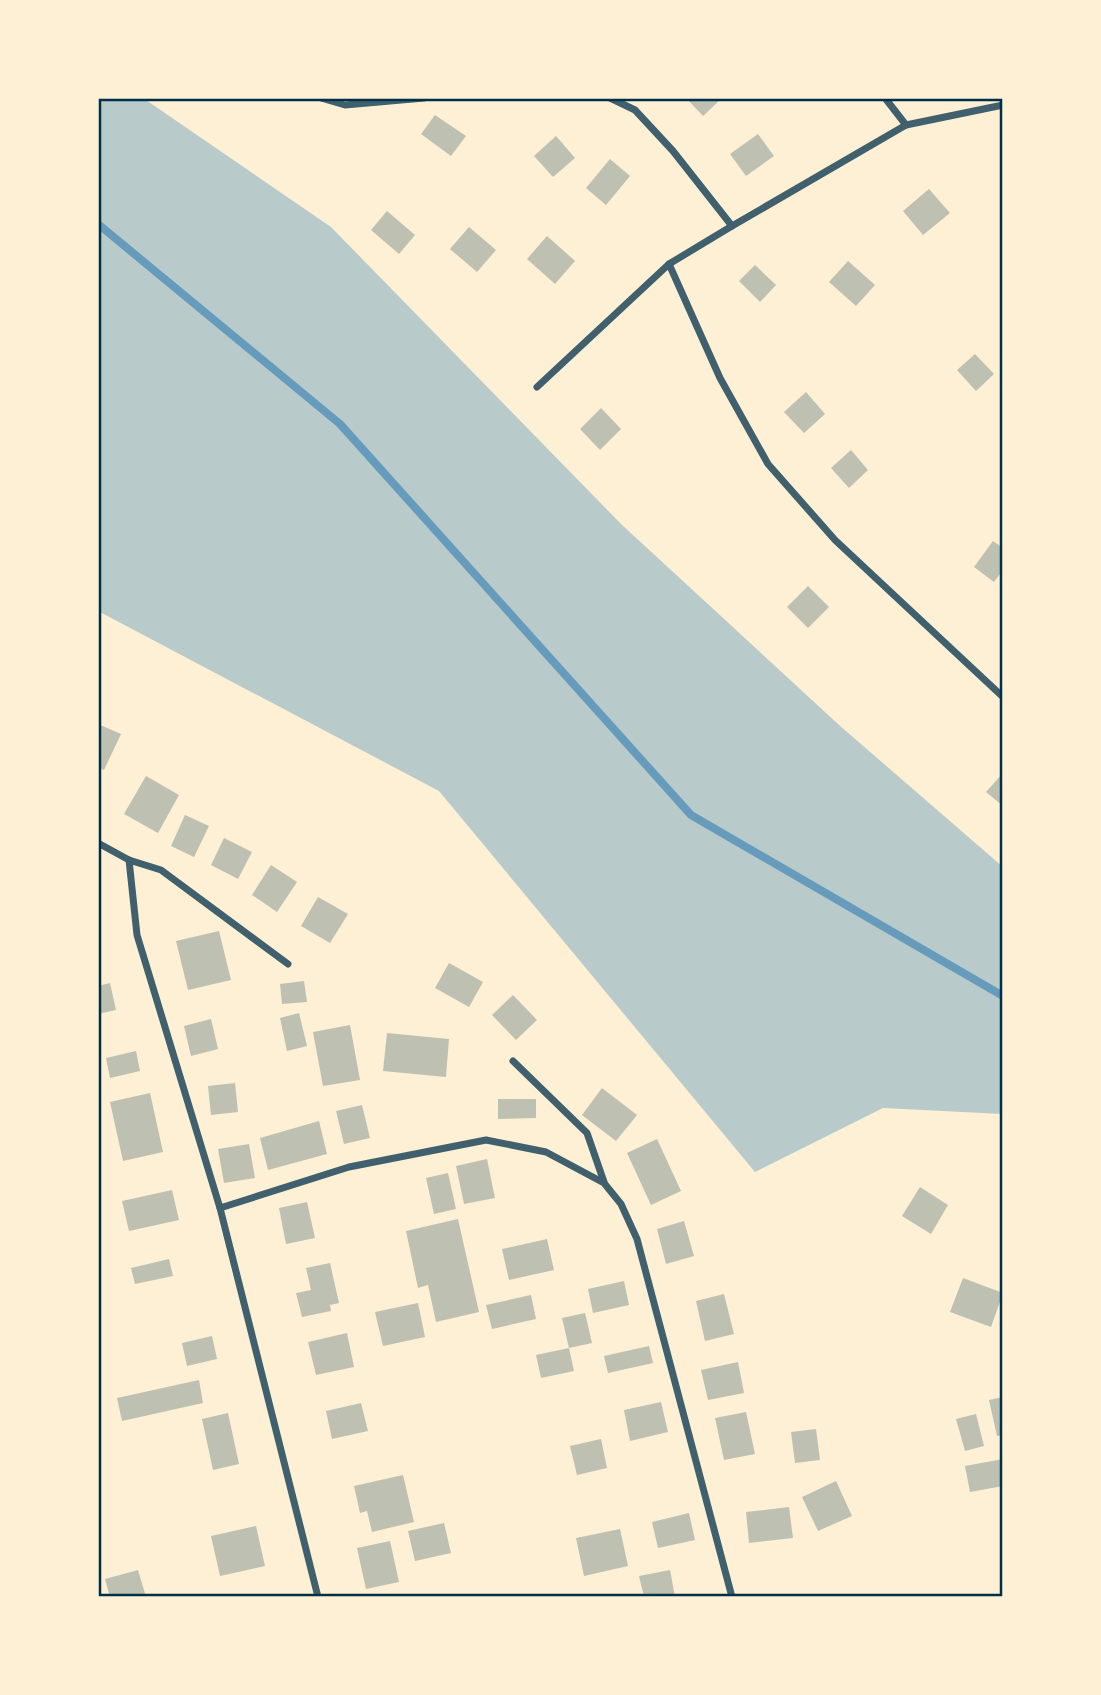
<svg xmlns="http://www.w3.org/2000/svg" width="1101" height="1695" viewBox="0 0 1101 1695" font-family="'Noto Serif',serif">
	<rect width="100%" height="100%" fill="#fdf0d5"/>
	<polygon fill="#b9caca" points="98,98 143,98 331,227 621,524 839,725 1003,867 1003,1114 883,1108 755,1172 439,791 98,611"/>
	<g fill="none" stroke-linecap="round" stroke-linejoin="round">
		<polyline stroke="#669bbc" stroke-width="8" points="98,224 340,424 691,815 1003,996"/>
	</g>
	<g fill="#bec0b2">
		<polygon points="686,98 722,98 703,116"/>
		<polygon points="435,115 466,136 451,156 421,134"/>
		<polygon points="758,134 774,156 746,176 730,154"/>
		<polygon points="556,136 575,158 553,177 534,156"/>
		<polygon points="610,159 630,176 606,205 586,188"/>
		<polygon points="929,189 950,213 923,235 903,211"/>
		<polygon points="387,211 415,235 399,254 371,230"/>
		<polygon points="469,227 496,250 477,272 450,249"/>
		<polygon points="547,236 575,261 555,284 527,259"/>
		<polygon points="848,261 875,285 856,306 829,282"/>
		<polygon points="755,265 776,285 760,302 739,281"/>
		<polygon points="975,354 994,374 976,391 957,370"/>
		<polygon points="806,392 825,414 804,433 784,412"/>
		<polygon points="601,408 621,429 600,450 580,429"/>
		<polygon points="851,450 868,470 849,488 831,468"/>
		<polygon points="993,541 1003,548 1003,570 994,582 974,567"/>
		<polygon points="808,586 829,607 808,628 787,607"/>
		<polygon points="98,724 121,734 104,770 98,767"/>
		<polygon points="1003,773 1003,806 986,792"/>
		<polygon points="146,776 179,795 158,833 124,814"/>
		<polygon points="185,815 209,826 194,857 171,846"/>
		<polygon points="224,838 252,852 238,879 211,865"/>
		<polygon points="271,865 297,882 277,912 252,895"/>
		<polygon points="318,897 348,914 330,943 301,926"/>
		<polygon points="219,931 231,980 188,990 176,941"/>
		<polygon points="449,963 483,982 469,1007 435,988"/>
		<polygon points="304,981 307,1002 282,1004 280,984"/>
		<polygon points="110,983 116,1010 98,1014 98,986"/>
		<polygon points="513,995 537,1020 516,1040 492,1015"/>
		<polygon points="299,1013 307,1046 287,1051 280,1018"/>
		<polygon points="211,1019 218,1049 191,1056 184,1026"/>
		<polygon points="350,1025 360,1080 323,1086 313,1032"/>
		<polygon points="387,1033 449,1039 446,1077 383,1071"/>
		<polygon points="136,1051 140,1071 110,1078 106,1058"/>
		<polygon points="235,1083 238,1112 211,1115 208,1086"/>
		<polygon points="602,1088 637,1115 616,1141 582,1115"/>
		<polygon points="150,1093 163,1152 123,1161 110,1102"/>
		<polygon points="498,1099 536,1099 536,1118 498,1119"/>
		<polygon points="362,1105 370,1138 344,1144 336,1111"/>
		<polygon points="319,1121 327,1154 268,1170 260,1138"/>
		<polygon points="657,1139 681,1191 651,1205 627,1153"/>
		<polygon points="249,1144 255,1178 224,1183 218,1149"/>
		<polygon points="487,1159 495,1198 464,1204 456,1166"/>
		<polygon points="448,1173 456,1209 434,1214 426,1178"/>
		<polygon points="920,1187 948,1205 931,1234 902,1216"/>
		<polygon points="172,1190 179,1220 129,1231 122,1201"/>
		<polygon points="307,1202 315,1238 286,1244 279,1208"/>
		<polygon points="458,1219 479,1312 436,1322 428,1285 418,1288 406,1231"/>
		<polygon points="684,1221 694,1256 666,1264 657,1229"/>
		<polygon points="547,1239 554,1270 509,1280 502,1249"/>
		<polygon points="169,1259 173,1276 135,1284 131,1268"/>
		<polygon points="330,1263 339,1303 330,1305 331,1311 302,1317 296,1293 311,1290 306,1268"/>
		<polygon points="963,1278 1003,1293 991,1327 950,1312"/>
		<polygon points="624,1281 629,1305 593,1313 588,1289"/>
		<polygon points="724,1294 734,1334 705,1341 696,1301"/>
		<polygon points="531,1295 536,1319 492,1329 486,1305"/>
		<polygon points="418,1303 425,1337 383,1346 375,1312"/>
		<polygon points="585,1313 592,1343 569,1348 562,1318"/>
		<polygon points="347,1333 354,1367 316,1375 308,1342"/>
		<polygon points="212,1336 217,1359 187,1366 182,1343"/>
		<polygon points="649,1346 653,1363 608,1373 604,1356"/>
		<polygon points="569,1348 574,1371 541,1378 536,1355"/>
		<polygon points="738,1362 744,1393 708,1400 701,1370"/>
		<polygon points="199,1380 203,1403 122,1421 117,1398"/>
		<polygon points="1003,1397 1003,1435 997,1436 989,1400"/>
		<polygon points="661,1402 668,1432 630,1441 624,1410"/>
		<polygon points="361,1403 368,1431 332,1439 326,1411"/>
		<polygon points="746,1412 755,1454 724,1460 715,1418"/>
		<polygon points="228,1413 239,1464 213,1470 202,1419"/>
		<polygon points="976,1414 984,1446 965,1451 956,1419"/>
		<polygon points="816,1429 820,1460 795,1463 791,1432"/>
		<polygon points="601,1439 607,1468 577,1475 570,1446"/>
		<polygon points="1003,1459 1003,1486 970,1492 965,1466"/>
		<polygon points="403,1475 414,1522 372,1532 367,1511 360,1513 354,1486"/>
		<polygon points="836,1481 852,1516 818,1531 802,1497"/>
		<polygon points="789,1507 793,1538 749,1543 746,1512"/>
		<polygon points="689,1513 695,1540 658,1548 652,1522"/>
		<polygon points="444,1523 451,1553 415,1561 408,1531"/>
		<polygon points="256,1526 265,1566 220,1576 211,1536"/>
		<polygon points="620,1529 628,1566 584,1576 576,1538"/>
		<polygon points="390,1541 399,1582 366,1589 357,1548"/>
		<polygon points="138,1570 146,1597 110,1597 105,1579"/>
		<polygon points="670,1570 675,1597 644,1597 639,1576"/>
	</g>
	<g fill="none" stroke-linecap="round" stroke-linejoin="round">
		<g stroke="#3f606c" stroke-width="7">
			<polyline points="321,98 345,105 424,98"/>
			<polyline points="610,98 635,110 673,151 732,226"/>
			<polyline points="885,98 906,125"/>
			<polyline points="669,264 720,378 768,464 835,540 1003,697"/>
			<polyline points="537,387 669,264 732,226 906,125 1003,105"/>
			<polyline points="98,843 129,860 161,870 288,964"/>
			<polyline points="129,860 137,935 220,1208 318,1597"/>
			<polyline points="513,1061 587,1133 604,1182"/>
			<polyline points="220,1208 349,1167 486,1140 546,1152 604,1183 621,1204 637,1239 732,1597"/>
		</g>
	</g>
	<rect width="1101" height="1695" fill="none" stroke="#fdf0d5" stroke-width="200"/>
	<rect x="100" y="100" width="901" height="1495" fill="none" stroke="#003049" stroke-width="2.5"/>
</svg>
